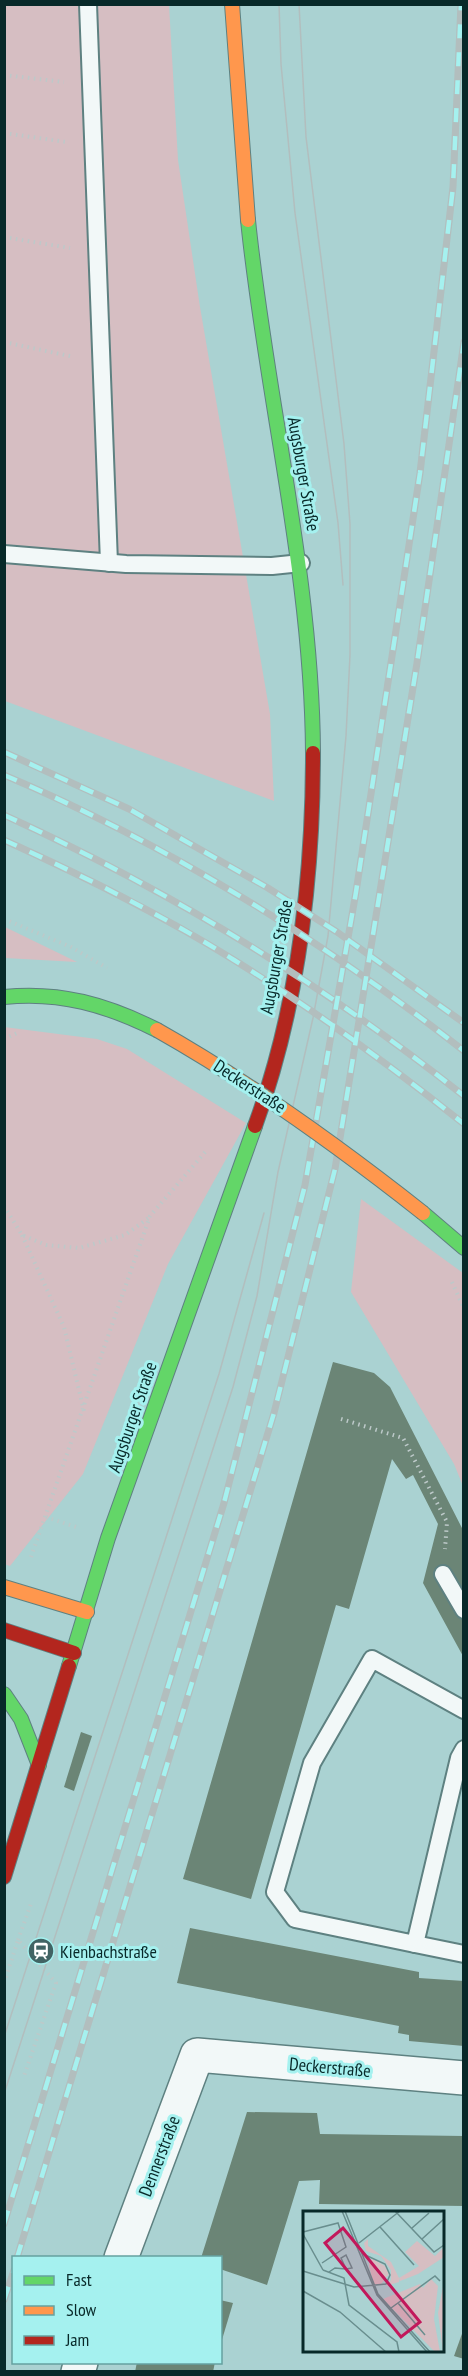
<svg xmlns="http://www.w3.org/2000/svg" width="468" height="2376" viewBox="0 0 468 2376" font-family="'PT Sans Narrow',sans-serif">
	<rect width="100%" height="100%" fill="#aad2d2"/>
	<g fill="#d6bec2">
		<polygon points="4,5 169,5 178,160 200,307 270,714 274,801 5,701"/>
		<polygon points="5,927 77,962 5,958"/>
		<polygon points="4,1027 97,1039 127,1049 246,1123 168,1264 83,1474 10,1566 4,1564"/>
		<polygon points="361,1199 463,1273 463,1486 454,1464 351,1292"/>
	</g>
	<g fill="#6b8576">
		<polygon points="333,1362 374,1373 390,1387 464,1532 464,1658 423,1583 438,1524 413,1475 406,1479 392,1459 349,1609 336,1605 251,1899 183,1879"/>
		<polygon points="81,1732 92,1736 74,1791 64,1787"/>
		<polygon points="190,1928 419,1972 419,1978 464,1981 464,2046 409,2041 409,2035 398,2033 399,2026 177,1983"/>
		<polygon points="247,2112 317,2113 320,2134 464,2136 464,2206 319,2204 320,2180 299,2181 267,2285 220,2269 220,2258 201,2258"/>
		<polygon points="220,2300 233,2303 221,2343 220,2343"/>
		<polygon points="463,2331 464,2331 464,2359 454,2356"/>
		<polygon points="137,2362 215,2362 213,2372 135,2372"/>
	</g>
	<g fill="none" stroke-linecap="round" stroke-linejoin="round">
		<defs>
			<g id="lane">
				<polyline points="88,4 109,563"/>
				<polyline points="4,554 126,564 272,566 301,563"/>
				<polyline points="443,1574 464,1610"/>
				<polyline points="464,1710 372,1659 312,1763 275,1892 295,1919 415,1944 459,1758 464,1749"/>
				<polyline points="415,1944 464,1954"/>
			</g>
			<g id="street">
				<polyline points="121,2258 197,2055 464,2078"/>
				<polyline points="78,2372 81,2362"/>
			</g>
			<g id="fast">
				<path d="M248,220C266,398 312,573 313,753"/>
				<path d="M4,997C60,991 107,1005 157,1030"/>
				<polyline points="423,1213 464,1248"/>
				<polyline points="69,1666 108,1538 255,1126"/>
				<polyline points="4,1694 21,1719 39,1765"/>
			</g>
			<g id="slow">
				<polyline points="232,4 248,220"/>
				<polyline points="4,1587 87,1612"/>
			</g>
			<g id="jam">
				<path d="M255,1126C298,1008 313,878 313,753"/>
				<polyline points="4,1630 74,1653"/>
				<polyline points="4,1877 69,1666"/>
			</g>
		</defs>
		<use href="#lane" stroke="#5e8181" stroke-width="20"/>
		<use href="#street" stroke="#5e8181" stroke-width="36"/>
		<use href="#fast" stroke="#5e8181" stroke-width="16"/>
		<use href="#slow" stroke="#5e8181" stroke-width="16"/>
		<use href="#jam" stroke="#5e8181" stroke-width="16"/>
		<g stroke="#bdc9c9" stroke-width="4" stroke-dasharray="1.5 4.5" stroke-linecap="butt">
			<polyline points="4,75 64,82"/>
			<polyline points="4,133 66,142"/>
			<polyline points="4,237 70,248"/>
			<polyline points="4,342 74,357"/>
			<polyline points="4,919 71,947 107,968"/>
			<polyline points="4,1039 17,1033"/>
			<polyline points="4,1206 22,1235 46,1245 79,1248 125,1235 150,1217"/>
			<polyline points="22,1235 64,1327 84,1411"/>
			<polyline points="452,1282 464,1309"/>
			<polyline points="341,1419 403,1438 447,1522 445,1549"/>
			<polyline points="46,1517 76,1527"/>
			<polyline points="31,1557 150,1216 207,1150"/>
			<polyline points="18,1940 32,1901"/>
			<polyline points="4,1983 18,1940 56,1983 24,2076"/>
		</g>
		<use href="#lane" stroke="#f2f8f8" stroke-width="16"/>
		<use href="#street" stroke="#f2f8f8" stroke-width="33"/>
		<use href="#fast" stroke="#63d668" stroke-width="14"/>
		<use href="#slow" stroke="#ff974d" stroke-width="14"/>
		<use href="#jam" stroke="#b3261e" stroke-width="14"/>
		<g stroke="#b2bebe" stroke-width="1.5">
			<polyline points="279,4 281,64 295,213 338,523 343,585"/>
			<polyline points="4,2037 219,1374 264,1213"/>
			<polyline points="4,2094 233,1387 257,1296 278,1172 313,1018 328,936 346,736 350,655 350,524 344,444 306,137 299,4"/>
		</g>
		<defs>
			<g id="rail">
				<polyline points="4,752 129,809 268,888 337,932 464,1023"/>
				<path d="M4,775C165,843 327,943 464,1051"/>
				<path d="M4,815C169,890 322,983 464,1096"/>
				<path d="M4,840C83,876 161,914 234,960C314,1010 390,1065 464,1124"/>
				<polyline points="4,2224 224,1503 305,1185 356,892 420,473 453,187 461,4"/>
				<polyline points="17,2258 274,1413 335,1169 417,663 464,342"/>
				<polyline points="4,2300 14,2270"/>
			</g>
		</defs>
		<use href="#rail" stroke="#b2bebe" stroke-width="7"/>
		<use href="#rail" stroke="#a5f1ef" stroke-width="4.5" stroke-dasharray="14" stroke-linecap="butt"/>
		<defs>
			<path id="slow-bridge" d="M157,1030C251,1083 338,1146 423,1213"/>
		</defs>
		<use href="#slow-bridge" stroke="#5e8181" stroke-width="16" stroke-linecap="butt"/>
		<use href="#slow-bridge" stroke="#ff974d" stroke-width="14"/>
	</g>
	<defs>
		<symbol id="station-disc" viewBox="-11 -11 22 22"><circle r="9.5" fill="#416464" stroke="#a5f1ef"/><path d="M-3-6H3Q5-6 5-4V2Q5 4 3 4L4.5 6H3L1.5 4h-3L-3 6H-4.5L-3 4Q-5 4-5 2V-4Q-5-6-3-6ZM-3.5-4v3h7v-3ZM-3.5 1v1.5H-2V1ZM2 1v1.5H3.5V1Z" fill="#fff"/></symbol>
	</defs>
	<g fill-rule="evenodd">
		<use href="#station-disc" x="26" y="1936" width="30" height="30"/>
	</g>
	<g text-anchor="middle" dominant-baseline="central" stroke-width="6" stroke-linejoin="round" paint-order="stroke">
		<g font-size="18" fill="#082929" stroke="#a5f1ef">
			<text transform="translate(304 474) rotate(80)">Augsburger Straße</text>
			<text transform="translate(276 957) rotate(-80)">Augsburger Straße</text>
			<text transform="translate(250 1086) rotate(33)">Deckerstraße</text>
			<text transform="translate(132 1417) rotate(-71)">Augsburger Straße</text>
			<text transform="translate(330 2067) rotate(5)">Deckerstraße</text>
			<text transform="translate(159 2156) rotate(-69)">Dennerstraße</text>
		</g>
		<g font-size="18" fill="#082929" stroke="#a5f1ef" text-anchor="start">
			<text x="60" y="1951">Kienbachstraße</text>
		</g>
	</g>
	<g transform="translate(303 2211)">
		<rect width="141" height="141" fill="#aad2d2"/>
		<path d="M65,28V35L88,51L96,67L116,55L102,41L114,30L132,45L141,36V46L115,63L97,70L96,67V71L83,75L88,69V59L78,45L63,40L61,32ZM70,48L82,55L86,63L78,73L71,74L66,55V49ZM128,68L135,75L131,108L137,141H132L80,88L117,73L120,77ZM141,70V130L139,115V119L140,141L135,102Z" fill="#d6bec2"/>
		<path fill="none" stroke="#698e8e" stroke-width="1.5" d="M39,0L74,84L124,141M42,0L75,83L127,141M92,0L131,41L141,34M77,16L111,54M109,17L126,2M0,21L35,12L43,36L19,52M0,23L20,59M119,28L141,8M56,32L97,0M20,59L41,67L46,94L94,131L96,141M0,60L51,76L83,73L87,64L82,53L60,43M26,61L32,57L43,58L49,57L43,44L38,47L43,58M0,80L37,101L83,141M95,92L122,124M88,97L132,65L137,70"/>
		<path fill="#c2185b" fill-opacity="0.15" stroke="#c2185b" stroke-width="3" d="M40,17L117,111L98,126L22,32Z"/>
		<rect width="141" height="141" fill="none" stroke="#082929" stroke-width="3"/>
	</g>
	<rect width="468" height="2376" fill="none" stroke="#082929" stroke-width="12"/>
	<rect x="12" y="2256" width="210" height="108" fill="#a5f1ef" stroke="#66a1a0" stroke-width="1.5"/>
	<rect x="24" y="2276" width="30" height="9" fill="#63d668" stroke="#66a1a0" stroke-width="1.5"/>
	<text x="66" y="2286" font-size="18" fill="#082929">Fast</text>
	<rect x="24" y="2306" width="30" height="9" fill="#ff974d" stroke="#66a1a0" stroke-width="1.5"/>
	<text x="66" y="2316" font-size="18" fill="#082929">Slow</text>
	<rect x="24" y="2336" width="30" height="9" fill="#b3261e" stroke="#66a1a0" stroke-width="1.5"/>
	<text x="66" y="2346" font-size="18" fill="#082929">Jam</text>
</svg>
